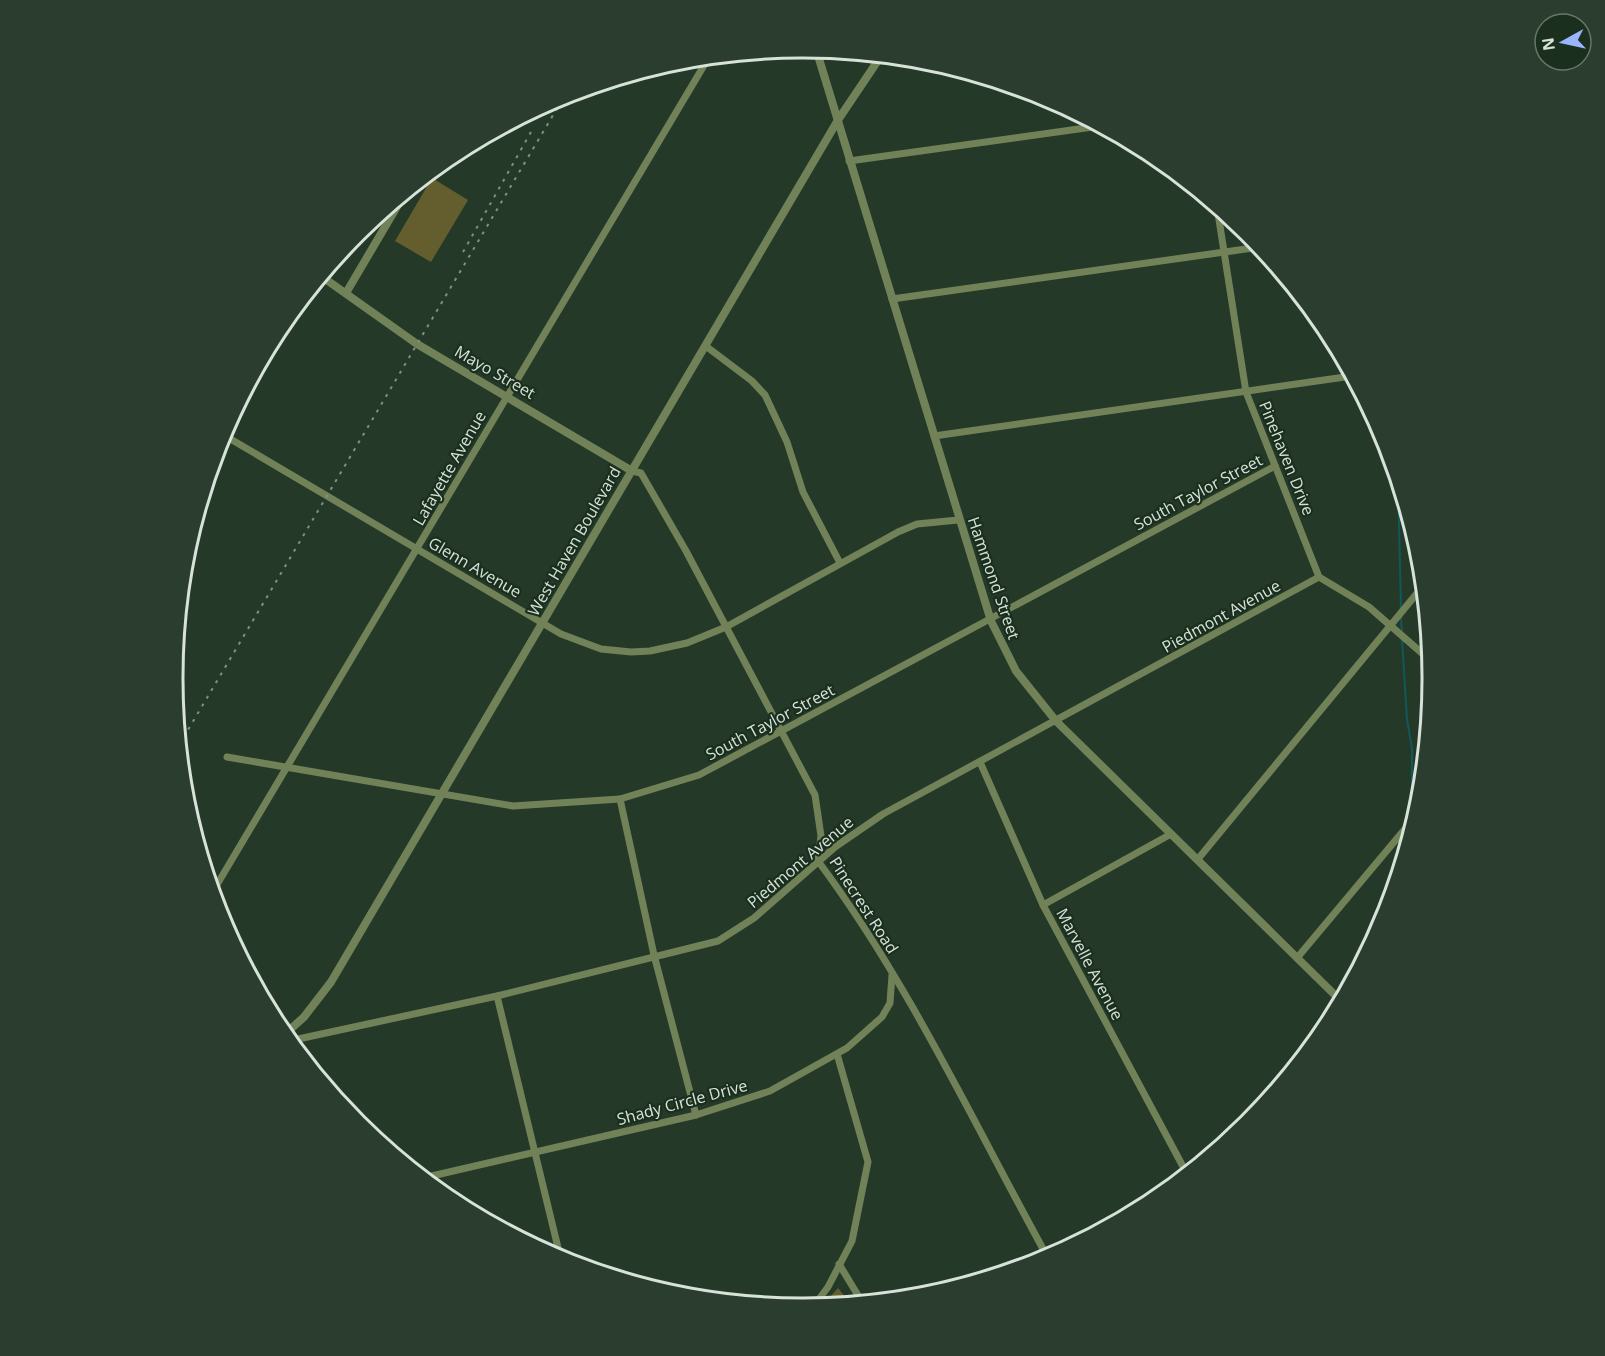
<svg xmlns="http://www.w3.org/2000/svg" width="1605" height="1356" viewBox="0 0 1605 1356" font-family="'Open Sans',sans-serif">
	<rect width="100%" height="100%" fill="#253929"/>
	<g fill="#645e2f">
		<polygon points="432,178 468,200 431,262 395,241"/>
		<polygon points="838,1288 850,1303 822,1306"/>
	</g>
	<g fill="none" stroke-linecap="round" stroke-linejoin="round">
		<g stroke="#135859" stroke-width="2">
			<polyline points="1398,480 1401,609"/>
			<polyline points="1401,618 1402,633"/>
			<polyline points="1402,639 1407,719 1412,749 1412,792 1418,810"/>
		</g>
		<g stroke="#728258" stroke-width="7">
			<polyline points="849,161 1100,126"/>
			<polyline points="1217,207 1246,392 1319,577 1369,607 1431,661"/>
			<polyline points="892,299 1260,247"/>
			<polyline points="707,347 752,381 765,395 787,442 803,492 840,563"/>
			<polyline points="222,434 561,634 601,649 631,652 650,651 687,643 726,627 898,532 917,524 958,520"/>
			<polyline points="934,436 1352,376"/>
			<path d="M632,471L641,473L686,551L815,795L821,836L818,861C909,983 974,1124 1048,1258"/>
			<polyline points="227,757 513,806 620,799 699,775 1275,466"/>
			<polyline points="980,762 1043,905 1187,1174"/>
			<polyline points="620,799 654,955 696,1115"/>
			<polyline points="1198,859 1423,586"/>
			<polyline points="212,893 709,57"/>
			<polyline points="1043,905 1171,834"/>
			<polyline points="1297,958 1415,817"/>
			<polyline points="497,996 561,1260"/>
			<polyline points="289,1041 497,996 718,941 754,918 835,847 883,814 1319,577"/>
			<polyline points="423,1178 696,1115 770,1091 847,1048 882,1017 890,1003 892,975"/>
			<polyline points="839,1264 862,1302"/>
			<polyline points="813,1307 828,1287 852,1241 868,1162 837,1054"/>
		</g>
		<g stroke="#728258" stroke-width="8">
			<polyline points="816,49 991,621 1016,671 1056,721 1341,1001"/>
			<polyline points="321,276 417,344 632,471"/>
			<polyline points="346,293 405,193"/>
			<polyline points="284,1035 304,1017 331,982 838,120 881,56"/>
		</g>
		<g stroke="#809083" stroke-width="2" stroke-dasharray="3 6" stroke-linecap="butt">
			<polyline points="463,252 531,132"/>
			<polyline points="179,745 565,95"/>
		</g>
	</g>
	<g text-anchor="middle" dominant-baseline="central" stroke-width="4.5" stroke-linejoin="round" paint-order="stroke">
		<g font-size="16" fill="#d7e3d9" stroke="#1b2f1f">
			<text transform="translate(495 372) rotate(30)">Mayo Street</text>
			<text transform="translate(1287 458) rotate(68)">Pinehaven Drive</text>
			<text transform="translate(449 468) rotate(-60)">Lafayette Avenue</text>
			<text transform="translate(1198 492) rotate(-28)">South Taylor Street</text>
			<text transform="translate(574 541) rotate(-60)">West Haven Boulevard</text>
			<text transform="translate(475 567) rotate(30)">Glenn Avenue</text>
			<text transform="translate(994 578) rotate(71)">Hammond Street</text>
			<text transform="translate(1221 616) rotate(-29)">Piedmont Avenue</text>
			<text transform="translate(770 722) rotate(-28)">South Taylor Street</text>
			<text transform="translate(800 862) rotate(-40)">Piedmont Avenue</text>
			<text transform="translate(864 905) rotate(57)">Pinecrest Road</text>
			<text transform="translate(1090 964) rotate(62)">Marvelle Avenue</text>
			<text transform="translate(682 1102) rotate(-15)">Shady Circle Drive</text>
		</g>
	</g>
	<path d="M0 0H1605V1356H0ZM802 58H803A619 619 0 0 1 1422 677V679A619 619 0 0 1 803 1298H802A619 619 0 0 1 183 679V677A619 619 0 0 1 802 58Z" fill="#2a3d2e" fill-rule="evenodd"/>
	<path fill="none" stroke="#d7e3d9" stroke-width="3" d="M802 58H803A619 619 0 0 1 1422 677V679A619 619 0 0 1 803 1298H802A619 619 0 0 1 183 679V677A619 619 0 0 1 802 58Z"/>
	<g transform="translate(1563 42) rotate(262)"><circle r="28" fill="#1b2f1f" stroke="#667769" stroke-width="1.5"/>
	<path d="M0-4.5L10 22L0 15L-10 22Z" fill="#99b5fd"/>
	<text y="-9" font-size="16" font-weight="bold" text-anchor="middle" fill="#d7e3d9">N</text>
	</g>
</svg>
